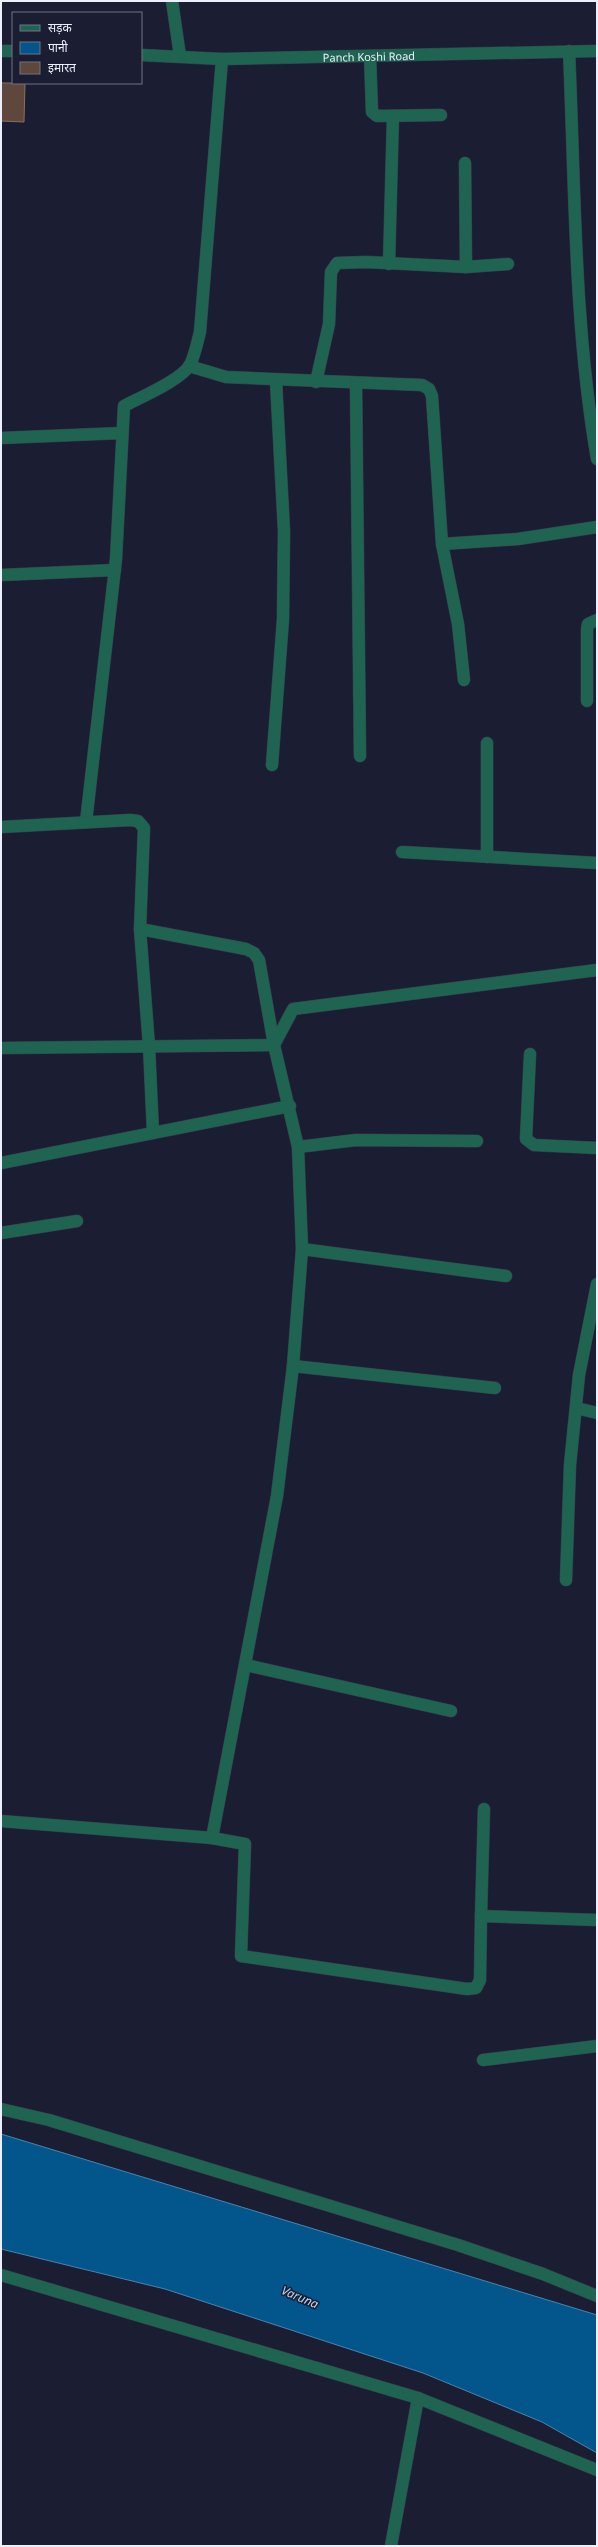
<svg xmlns="http://www.w3.org/2000/svg" width="598" height="2547" viewBox="0 0 598 2547" font-family="'Noto Sans','Noto Sans Devanagari',sans-serif">
	<rect width="100%" height="100%" fill="#1b1e32"/>
	<polygon fill="#03568c" stroke="#4984ae" points="1,2134 597,2315 597,2453 542,2422 423,2373 165,2289 1,2249"/>
	<polygon fill="#5f483b" stroke="#896f61" points="1,83 25,83 24,122 1,121"/>
	<g fill="none" stroke-linecap="round" stroke-linejoin="round">
		<defs>
			<g id="minor">
				<polyline points="172,1 180,56"/>
				<polyline points="1,51 13,51"/>
				<path d="M569,51C575,187 574,326 597,459"/>
				<path id="s1" d="M141,55L222,59L597,51"/>
				<polyline points="370,56 372,112 377,116 441,115"/>
				<polyline points="465,163 466,267"/>
				<polyline points="389,264 393,116"/>
				<polyline points="189,366 226,377 422,385 429,389 432,396 442,544 458,624 464,680"/>
				<polyline points="316,382 329,324 331,272 337,263 366,262 466,267 508,264"/>
				<polyline points="356,383 360,756"/>
				<polyline points="1,438 122,433"/>
				<polyline points="442,544 518,539 597,527"/>
				<polyline points="1,575 115,570"/>
				<polyline points="587,701 587,630 588,624 597,620"/>
				<polyline points="272,765 283,619 284,531 276,381"/>
				<path d="M86,822L116,559L124,406C141,397 181,380 190,365C195,355 197,343 200,332L222,59"/>
				<polyline points="1,827 130,820 138,821 144,828 140,929 149,1046 153,1133"/>
				<polyline points="402,852 597,863"/>
				<polyline points="487,857 487,743"/>
				<polyline points="140,929 246,949 254,953 259,960 274,1045 298,1147 302,1249 293,1366 277,1496 212,1838"/>
				<polyline points="1,1048 274,1045 293,1009 597,970"/>
				<polyline points="530,1054 526,1139 534,1145 597,1148"/>
				<polyline points="298,1147 356,1140 477,1141"/>
				<polyline points="1,1163 290,1106"/>
				<polyline points="1,1233 77,1221"/>
				<polyline points="302,1249 506,1276"/>
				<polyline points="293,1366 495,1388"/>
				<polyline points="576,1408 597,1413"/>
				<polyline points="566,1580 570,1465 579,1375 597,1284"/>
				<polyline points="246,1665 451,1711"/>
				<polyline points="1,1821 212,1838 245,1844 241,1956 467,1989 476,1988 480,1980 481,1916 597,1920"/>
				<polyline points="481,1916 484,1809"/>
				<polyline points="483,2060 597,2046"/>
				<polyline points="1,2109 49,2120 458,2245 543,2274 597,2296"/>
				<polyline points="1,2275 418,2398 597,2470"/>
				<polyline points="391,2546 418,2398"/>
			</g>
		</defs>
		<use href="#minor" stroke="#383b4e" stroke-width="13"/>
		<use href="#minor" stroke="#1e6450" stroke-width="12"/>
	</g>
	<g text-anchor="middle" dominant-baseline="central" stroke-width="3" stroke-linejoin="round" paint-order="stroke">
		<g font-size="11" fill="#eceffd" stroke="#1b1e32">
			<text stroke="none"><textPath href="#s1" startOffset="228">Panch Koshi Road</textPath></text>
		</g>
		<g font-size="12" font-style="italic" fill="#b8daf9" stroke="#1b1e32">
			<text transform="translate(300 2297) rotate(23)">Varuna</text>
		</g>
	</g>
	<rect width="598" height="2547" fill="none" stroke="#eceffd" stroke-width="4"/>
	<rect x="12" y="12" width="130" height="72" fill="#1b1e32" stroke="#6f7283"/>
	<rect x="20" y="25" width="20" height="6" fill="#1e6450" stroke="#6f7283"/>
	<text x="48" y="32" font-size="12" fill="#eceffd">सड़क</text>
	<rect x="20" y="42" width="20" height="12" fill="#03568c" stroke="#6f7283"/>
	<text x="48" y="52" font-size="12" fill="#eceffd">पानी</text>
	<rect x="20" y="62" width="20" height="12" fill="#5f483b" stroke="#6f7283"/>
	<text x="48" y="72" font-size="12" fill="#eceffd">इमारत</text>
</svg>
